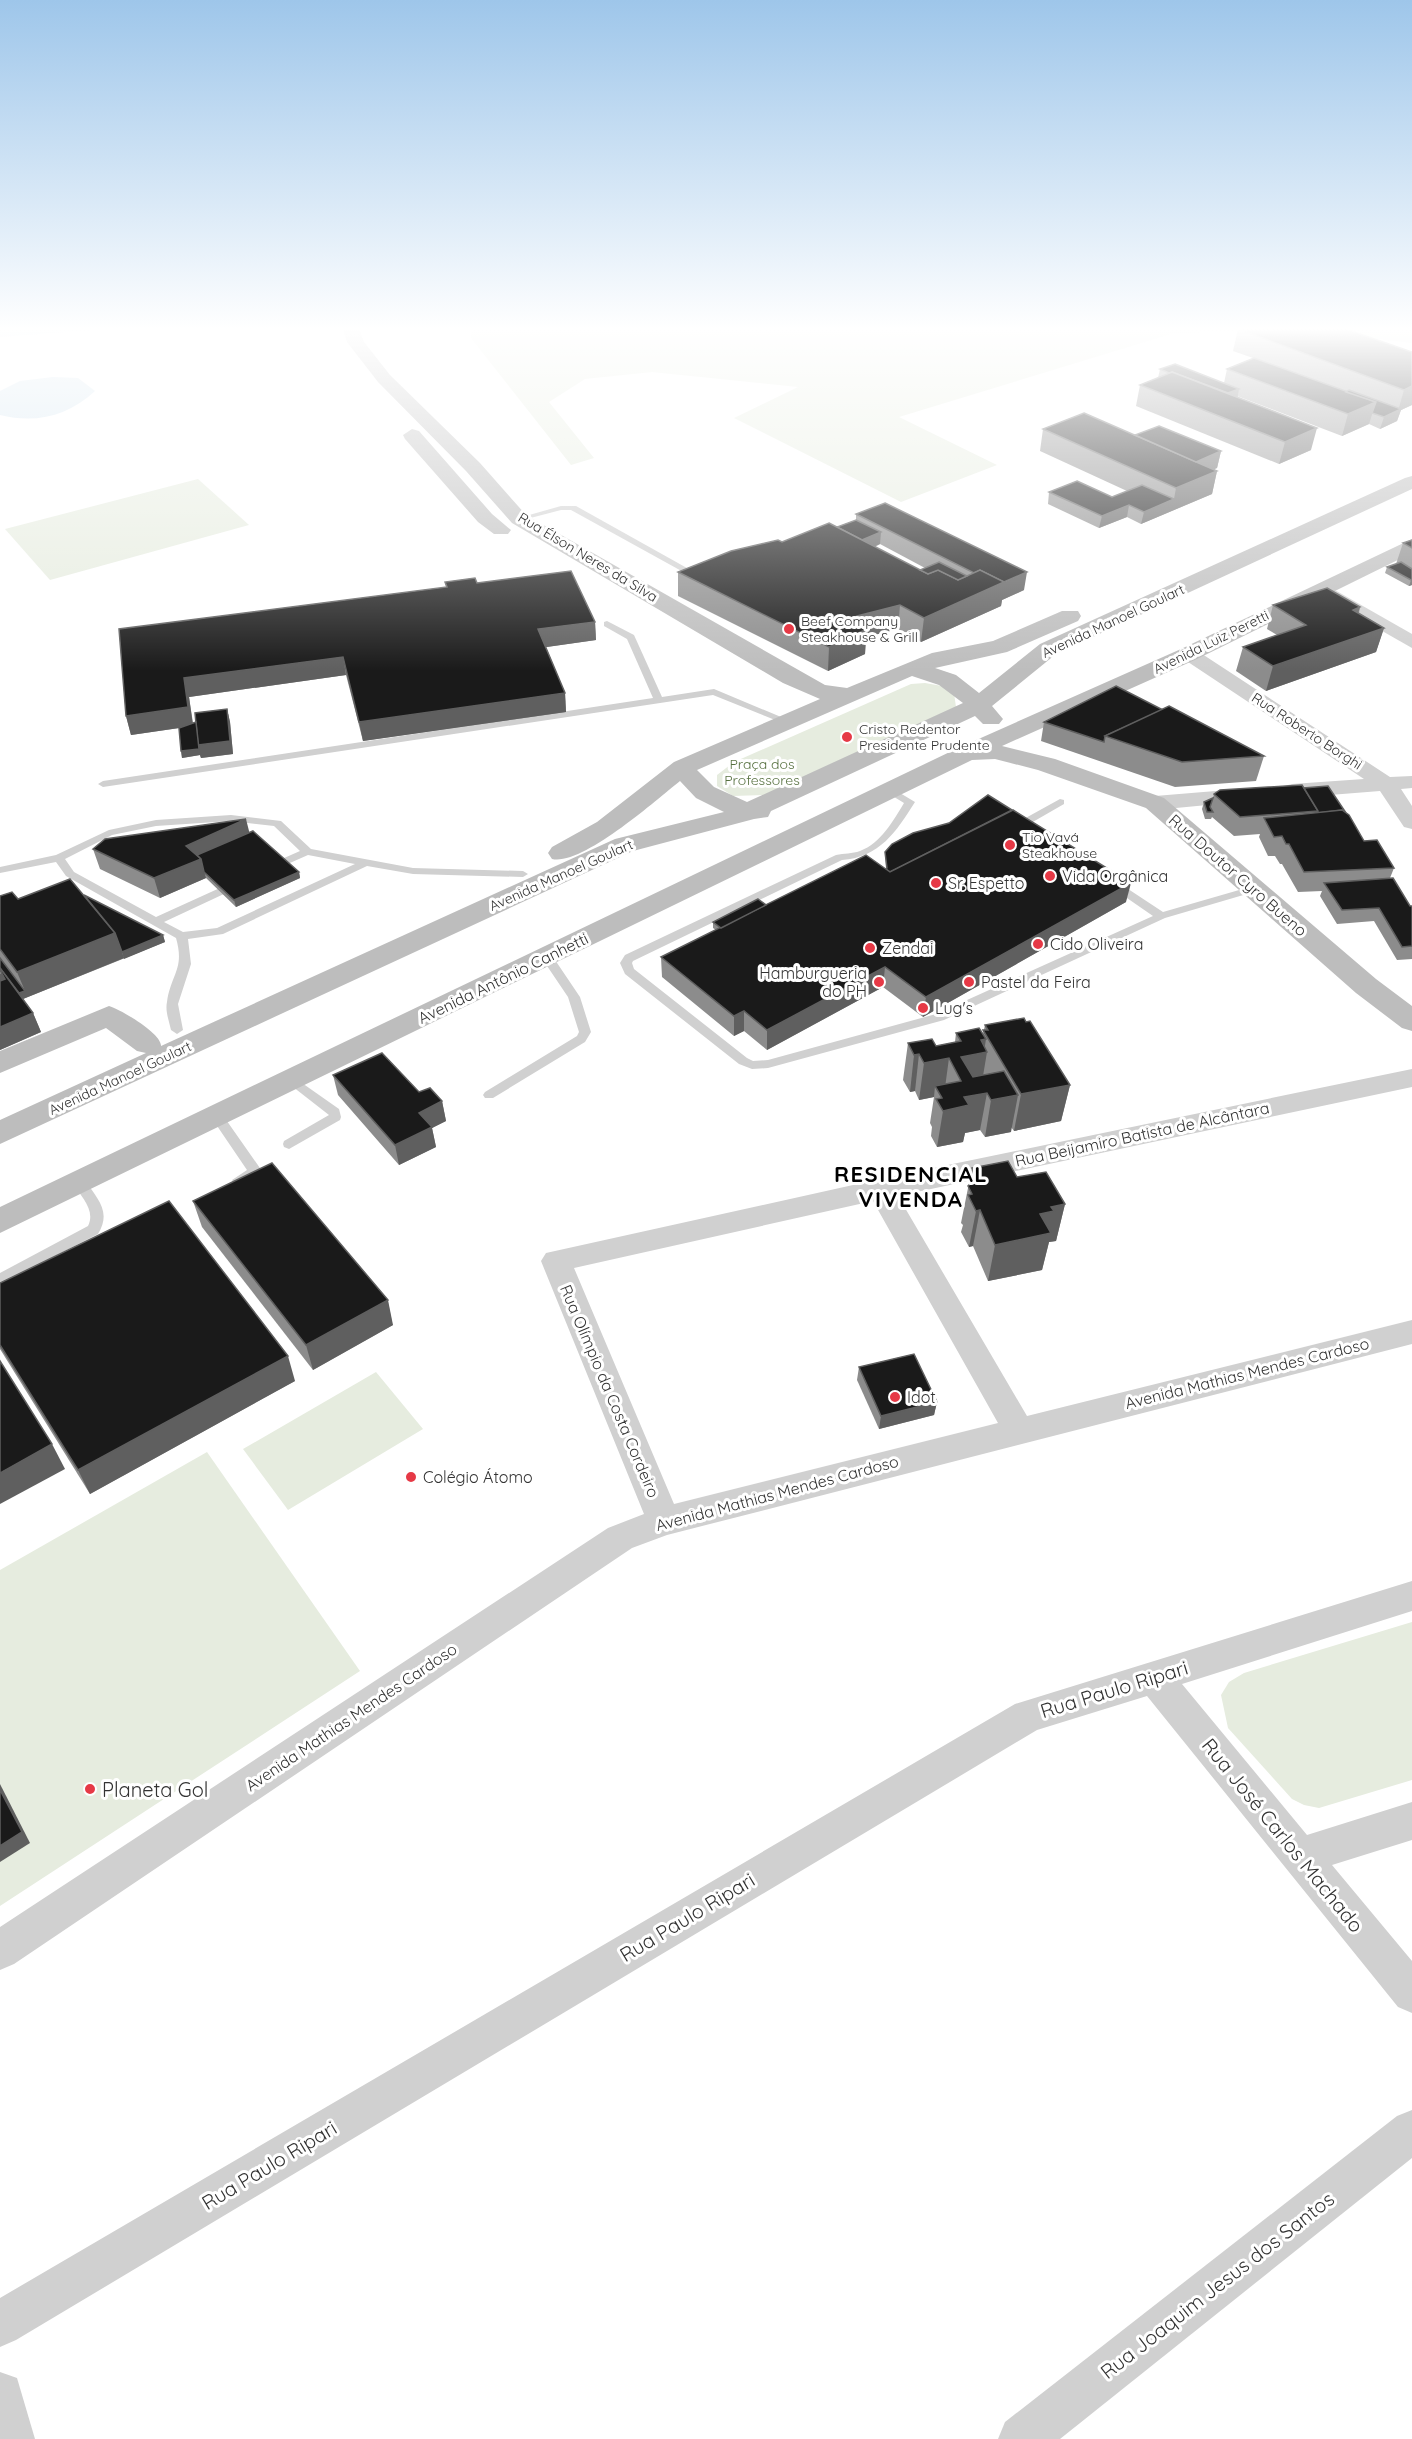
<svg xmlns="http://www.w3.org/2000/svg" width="1412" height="2439" viewBox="0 0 1412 2439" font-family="Quicksand,sans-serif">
	<rect width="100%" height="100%" fill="#fff"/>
	<g fill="#e6ecdf">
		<polygon points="471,329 1257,329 1171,334 899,417 997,465 901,502 734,418 798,387 652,372 585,379 549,402 594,458 571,465 471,338"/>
		<polygon points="1290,329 1412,329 1412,343"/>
		<polygon points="198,479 249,525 50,580 5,529"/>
		<polygon points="925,683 942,686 954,693 956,707 764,795 733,796 717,786 717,775 734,762 911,684"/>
		<polygon points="376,1372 423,1429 288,1510 243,1449"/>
		<polygon points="207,1452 360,1671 0,1906 0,1570"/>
		<polygon points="1412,1622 1412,1780 1319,1808 1304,1805 1292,1799 1228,1728 1221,1695 1229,1682 1244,1673"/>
	</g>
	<g fill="#cfe2ee">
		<polygon points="0,329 107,329 0,337"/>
		<path d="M53,377L78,378L95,391C68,416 36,424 0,415V391L20,381Z"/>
	</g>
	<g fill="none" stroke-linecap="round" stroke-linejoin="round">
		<g fill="#d0d0d0" fill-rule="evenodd">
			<polygon points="561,506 576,506 703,577 696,579 571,510 561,510 519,521 515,519"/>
			<polygon points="607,621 634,635 662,697 714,689 793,722 785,724 713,695 103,787 98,784 103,781 653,698 627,639 604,626 604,622"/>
			<path d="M890,787L915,802C896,832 880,857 842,860L633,961L632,963L634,969L747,1058L753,1061L768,1060L936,1014L1153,916L1111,887V883H1119L1163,912L1253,886L1259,889L1257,891L1165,918L944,1020L768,1068L752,1069L739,1064L625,974L620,963L625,955L836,855C844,853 852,854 860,851C881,843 893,821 904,803L886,792L885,790Z"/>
			<polygon points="1060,799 1064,800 1064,804 1031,823 1032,827 1038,832 1037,834 1033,835 1023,831 1021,822 1022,820"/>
			<path d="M231,815L281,821L311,849L413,868L523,871L528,874L523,877L413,874L367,866L223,934L188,939L191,964L178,1004L183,1030L177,1034L171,1030C169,1021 165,1011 167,1002C171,974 185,969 176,938L66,876L56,862L0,873V867L56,855L109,830L156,820ZM231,821L274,826L300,851L266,866V870H274L308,855L355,864L217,928L183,932L164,922L241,886V882H233L156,917L74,872L65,859L112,835L156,826Z"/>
			<polygon points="547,953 551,954 580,997 591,1032 585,1042 493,1098 485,1098 483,1095 485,1092 577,1036 579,1032 568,997 541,957"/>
			<polygon points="292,1076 339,1109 341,1117 340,1120 289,1149 284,1147 283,1144 284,1141 329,1115 288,1083 286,1080 288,1077"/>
			<polygon points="217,1113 222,1114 262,1171 244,1183 234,1183 232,1180 247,1170 211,1117"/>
			<path d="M80,1178L85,1180C97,1199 112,1211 98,1234L0,1284V1273L88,1226C96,1210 81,1197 73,1183Z"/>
		</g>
		<g fill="#d0d0d0" fill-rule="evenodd">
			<polygon points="1326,585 1412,634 1412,648 1319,595 1317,591 1319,587"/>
			<polygon points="1189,648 1196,650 1390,777 1412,776 1412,788 1401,789 1412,806 1412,829 1404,827 1380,791 1292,798 1284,796 1281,791 1284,786 1292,784 1364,779 1182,658 1179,654 1182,650"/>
			<polygon points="1252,788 1260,790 1263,795 1260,800 1155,810 1147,808 1144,803 1147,798 1155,796"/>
			<path d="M1412,1069V1087L898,1196L1027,1416L1412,1320V1344L667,1535L632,1548L14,1964L0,1970V1927L608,1528L644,1514L541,1261L546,1253L880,1179ZM873,1201L998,1423L674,1504L574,1268Z"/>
			<polygon points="1412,1581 1412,1611 1182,1684 1307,1835 1412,1802 1412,1840 1332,1865 1412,1961 1412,2013 1398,2007 1147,1696 1037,1730 16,2340 0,2347 0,2298 1015,1704"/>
			<polygon points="1412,2110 1412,2158 1060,2439 998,2439 1005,2422 1397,2116"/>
			<polygon points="0,2372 17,2378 35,2439 0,2439"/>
		</g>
		<g fill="#bdbdbd" fill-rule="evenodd">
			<path d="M343,329H359L364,342L390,375L480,463L526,515L825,685L847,688L932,653L993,641L1062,611H1078L1081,616L1078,621L1007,652L935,668L956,675L979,693L1040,644L1405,478L1412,476V489L1056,654L992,706L1003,719L999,724H983L975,716L771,811L768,817L754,819L633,851L0,1144V1120L146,1053L137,1051L106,1028L0,1073V1051L109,1006C122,1010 162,1034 161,1046L615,839L724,812L696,798L680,781C655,801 582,866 552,859L548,853L552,847L597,822L674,762L820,699L783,683L512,523L466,471L378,382L347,342ZM912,676L939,685L963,703L747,802L714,787L697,770Z"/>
			<polygon points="412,429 419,431 492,514 511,530 508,534 494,534 478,522 405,439 403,435"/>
			<polygon points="1412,539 1412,553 1197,659 1002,746 1055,759 1164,798 1376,979 1412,1006 1412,1031 1402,1028 1356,993 1146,808 1038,770 995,759 972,760 0,1233 0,1207 956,749 1181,649"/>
		</g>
	</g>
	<g fill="#8c8c8c" fill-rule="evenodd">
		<polygon points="1238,329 1411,352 1412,351 1412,405 1401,410 1397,421 1380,429 1369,424 1342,436 1237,396 1311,450 1279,464 1136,406 1140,385 1158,378 1160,369 1224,383 1227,369 1253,358 1233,351"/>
		<polygon points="1043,429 1221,451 1217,468 1214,469 1217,471 1212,494 1141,524 1127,517 1099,528 1048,504 1049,492 1112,497 1127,491 1040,451"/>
		<path d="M856,514L1024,590L1002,600L1001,606L921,642L898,629L866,637L865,654L828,671L678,596V572L837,527L856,520ZM880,544L925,568L920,570L875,547Z"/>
		<polygon points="1412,540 1412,585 1409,586 1385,573 1387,567 1396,564 1403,543"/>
		<polygon points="445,582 477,583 595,622 596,640 546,647 565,693 566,712 363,741 346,675 189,697 193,723 227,709 230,722 233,754 201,758 200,755 182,758 179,728 131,735 126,716 446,587"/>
		<polygon points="1273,605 1360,607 1359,613 1384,628 1376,652 1266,691 1236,671 1243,647 1277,635 1267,629"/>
		<polygon points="1163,710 1264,756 1256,781 1175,787 1041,741 1044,722"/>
		<polygon points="1304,788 1394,868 1390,878 1410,906 1412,906 1412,959 1397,960 1374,921 1337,924 1320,896 1322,891 1298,892 1282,864 1280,864 1275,856 1268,856 1259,837 1260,834 1234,836 1212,817 1211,819 1205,819 1202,809 1204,802 1213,798 1214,794"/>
		<polygon points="250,833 299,872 300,878 236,907 206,878 160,898 100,869 93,849"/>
		<polygon points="885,852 1126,902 923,1017 883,987 767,1050 744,1031 734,1036 662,977 661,957 716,930 713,928 713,922 886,869"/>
		<polygon points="0,896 18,899 84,896 163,935 165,942 23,999 33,1013 41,1032 0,1050"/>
		<polygon points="985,1025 1070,1085 1061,1121 1014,1131 1011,1127 1011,1132 985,1137 980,1130 965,1133 963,1142 937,1147 931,1136 932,1127 930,1123 934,1097 919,1100 915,1091 910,1092 903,1080 908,1043 936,1046 955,1042 956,1033 983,1034"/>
		<polygon points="333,1075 419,1092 442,1101 446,1121 432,1128 436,1147 399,1165 338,1095"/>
		<polygon points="972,1168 1017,1177 1065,1204 1056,1241 1049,1242 1042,1270 988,1281 973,1246 969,1247 961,1232 963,1225 961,1223"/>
		<polygon points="193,1201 393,1325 313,1370 202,1227"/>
		<polygon points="0,1283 295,1381 90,1494 0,1349"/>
		<polygon points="859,1367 937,1402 934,1415 879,1429 857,1380"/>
	</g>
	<g fill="#5f5f5f">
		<polygon points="1412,386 1412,405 1401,410 1397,421 1380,429 1384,417 1398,411 1404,390"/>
		<polygon points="1239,389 1237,400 1224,395"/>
		<polygon points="1376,402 1369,424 1342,436 1348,414"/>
		<polygon points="1317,428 1311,450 1279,464 1285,442"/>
		<polygon points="1221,451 1217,468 1190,480 1194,463"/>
		<polygon points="1217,471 1212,494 1141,524 1144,512 1174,499 1176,488"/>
		<polygon points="1129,505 1127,517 1099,528 1102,516"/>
		<polygon points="881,532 880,544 849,557 849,545"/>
		<polygon points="1027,572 1024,590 1002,600 1001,606 921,642 924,618"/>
		<polygon points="1411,580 1412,580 1412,585 1409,586"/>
		<polygon points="900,605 898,629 866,637 865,654 828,671 829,647 849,620 857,616"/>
		<polygon points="1360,607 1353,631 1353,610"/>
		<polygon points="595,622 596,640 540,648 538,629"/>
		<polygon points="1384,628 1376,652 1266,691 1273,666"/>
		<polygon points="343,657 346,675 189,697 193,726 131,735 126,716 184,678"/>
		<polygon points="565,693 566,712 363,741 359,722"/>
		<polygon points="227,709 230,722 233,754 201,758 200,755 182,758 181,751 198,745"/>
		<polygon points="246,819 251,839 201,861 206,878 160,898 154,878 186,846"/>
		<polygon points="299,872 300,878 236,907 234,900"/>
		<polygon points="1131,883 1126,902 923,1017 926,997"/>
		<polygon points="115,933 124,958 18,1001 15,995 25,991 17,972"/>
		<polygon points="163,935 165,942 124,959 122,952"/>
		<polygon points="885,967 883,987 767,1050 767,1030"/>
		<polygon points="2,973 13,999 0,1004 0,974"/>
		<polygon points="744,1011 744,1031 734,1036 734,1016"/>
		<polygon points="33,1013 41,1032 0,1050 0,1027"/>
		<polygon points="986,1039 984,1052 987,1052 981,1088 961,1081 961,1057 981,1040"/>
		<polygon points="919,1054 915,1091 910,1092 914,1055"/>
		<polygon points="949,1058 944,1095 935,1086 934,1097 919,1100 924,1063"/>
		<polygon points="1070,1085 1061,1121 1014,1131 1021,1094"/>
		<polygon points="987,1093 980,1130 965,1133 963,1142 937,1147 943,1111 964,1097"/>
		<polygon points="1018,1095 1011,1132 985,1137 991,1100"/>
		<polygon points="442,1101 446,1121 432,1128 436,1147 399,1165 395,1145 419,1113"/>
		<polygon points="1065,1204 1056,1241 1049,1242 1042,1270 988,1281 995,1245 1040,1214 1051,1207"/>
		<polygon points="980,1210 973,1246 969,1247 976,1211"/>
		<polygon points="388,1300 393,1325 313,1370 306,1345"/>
		<polygon points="288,1356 295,1381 90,1494 78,1470"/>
		<polygon points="937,1402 934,1415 879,1429 881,1416"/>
		<polygon points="52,1444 65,1469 0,1504 0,1473"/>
		<polygon points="0,1784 30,1843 0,1862"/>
	</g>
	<g fill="#1a1a1a" stroke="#5f5f5f" stroke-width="1.5">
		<polygon points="1238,329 1346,329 1412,352 1412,386 1404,390"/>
		<polygon points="1254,358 1376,402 1348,414 1227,369"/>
		<polygon points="1175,364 1239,389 1228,393 1172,372 1169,373 1160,369"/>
		<polygon points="1172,372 1317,428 1285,442 1140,385"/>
		<polygon points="1349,390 1401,409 1384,417 1372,413 1376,402 1346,392"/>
		<polygon points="1084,413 1217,471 1176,488 1043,429"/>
		<polygon points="1159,426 1221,451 1196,462 1135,435"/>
		<polygon points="1077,481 1112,497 1142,485 1174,499 1144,512 1129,505 1102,516 1049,492"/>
		<polygon points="885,503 1027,572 1004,582 980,570 974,573 856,514"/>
		<polygon points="856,520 881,532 862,540 837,527"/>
		<polygon points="829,523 928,574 938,570 958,580 980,570 1004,582 924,618 900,605 857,616 849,620 867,629 829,647 678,572 731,551 778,540 782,542"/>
		<polygon points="1412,540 1412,548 1403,543"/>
		<polygon points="939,562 967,576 958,580 938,570 928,574 920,570"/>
		<polygon points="1401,562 1412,569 1412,580 1411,580 1387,567"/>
		<polygon points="571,571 595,622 538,629 565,693 359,722 343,657 184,678 188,707 126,716 119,629 447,587 445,582 475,578 477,583"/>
		<polygon points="1327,588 1360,607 1353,610 1384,628 1273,666 1243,647 1306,625 1273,605"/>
		<polygon points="1116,686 1163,710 1105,736 1104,742 1044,722"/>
		<polygon points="1169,706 1264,756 1182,762 1105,736"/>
		<polygon points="227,709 230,741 198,745 195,713"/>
		<polygon points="196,722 199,749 181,751 179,728"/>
		<polygon points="1302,785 1318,811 1240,817 1214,794 1220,790"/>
		<polygon points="1328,786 1346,813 1342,810 1318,813 1318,811 1304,788"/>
		<polygon points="988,795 1012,810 890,872 886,869 887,868 885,852 892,844 913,833 949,823"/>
		<polygon points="1213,798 1210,807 1213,812 1207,812 1204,802"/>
		<polygon points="1013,810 1131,883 926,997 885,967 767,1030 744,1011 734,1016 661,957 866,855 890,872"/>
		<polygon points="1342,810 1349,815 1364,841 1377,840 1394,868 1304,872 1289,844 1286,844 1282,836 1274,837 1264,818"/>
		<polygon points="246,819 186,846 201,859 154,878 93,849 105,839"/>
		<polygon points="253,831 299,872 234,900 204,872 201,859 197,855"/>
		<polygon points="1393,878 1410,906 1412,906 1412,946 1402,947 1379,908 1342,910 1324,883"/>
		<polygon points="70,879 115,933 17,972 0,949 0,896 12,892 18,899"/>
		<polygon points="84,895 163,935 122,952 115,933"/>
		<polygon points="758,899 766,905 721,928 713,922"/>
		<polygon points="0,958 25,991 19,993 0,968"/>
		<polygon points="0,968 33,1013 0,1027 0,981 5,979 0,970"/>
		<polygon points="1024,1018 1026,1022 1030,1021 1070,1085 1021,1094 983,1030 988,1030 985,1025"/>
		<polygon points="979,1028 986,1039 981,1040 987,1052 961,1057 973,1077 1004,1071 1018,1095 991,1100 987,1093 964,1097 969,1105 943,1111 936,1099 942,1098 935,1086 961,1081 949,1058 924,1063 919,1054 914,1055 908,1043 932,1039 936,1046 961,1041 956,1033"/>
		<polygon points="382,1053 419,1092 430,1088 442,1101 419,1113 432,1127 395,1145 333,1075"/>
		<polygon points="1008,1161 1017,1177 1046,1172 1065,1204 1051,1207 1054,1211 1040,1214 1051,1233 995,1245 980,1210 976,1211 968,1195 972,1194 968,1186 977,1178 972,1168"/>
		<polygon points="272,1163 388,1300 306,1345 193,1201"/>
		<polygon points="169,1201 288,1356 78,1470 0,1345 0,1283"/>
		<polygon points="914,1354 937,1402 881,1416 859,1367"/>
		<polygon points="0,1361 52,1444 0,1473"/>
		<polygon points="0,1790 22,1832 0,1846"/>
	</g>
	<linearGradient id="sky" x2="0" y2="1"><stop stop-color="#9ec6ea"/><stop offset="0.49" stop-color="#fff"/><stop offset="1" stop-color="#fff" stop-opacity="0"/></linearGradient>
	<rect width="1412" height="671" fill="url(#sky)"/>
	<g fill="#e63946" stroke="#fff" stroke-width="2">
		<circle cx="789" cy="629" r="6"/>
		<circle cx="847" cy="737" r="6"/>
		<circle cx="1010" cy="845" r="6"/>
		<circle cx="1050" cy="876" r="6"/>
		<circle cx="936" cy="883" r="6"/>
		<circle cx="1038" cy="944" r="6"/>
		<circle cx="870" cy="948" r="6"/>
		<circle cx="879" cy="982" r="6"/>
		<circle cx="969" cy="982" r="6"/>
		<circle cx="923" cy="1008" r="6"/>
		<circle cx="895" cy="1397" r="6"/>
		<circle cx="411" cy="1477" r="6"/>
		<circle cx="90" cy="1789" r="6"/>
	</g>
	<g text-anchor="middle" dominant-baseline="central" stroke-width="6" stroke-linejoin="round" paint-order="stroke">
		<g font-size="14" fill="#333" stroke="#fff">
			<text transform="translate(588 557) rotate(31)">Rua Élson Neres da Silva</text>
			<text transform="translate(1113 621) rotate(-25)">Avenida Manoel Goulart</text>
			<text transform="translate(1211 642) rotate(-26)">Avenida Luiz Peretti</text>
			<text transform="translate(1307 731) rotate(33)">Rua Roberto Borghi</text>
			<text transform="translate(561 875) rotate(-24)">Avenida Manoel Goulart</text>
			<text transform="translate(120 1078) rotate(-25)">Avenida Manoel Goulart</text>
		</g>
		<g font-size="14" fill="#333" stroke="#fff" text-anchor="start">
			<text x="801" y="621">Beef Company<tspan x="801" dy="16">Steakhouse &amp; Grill</tspan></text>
			<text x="859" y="729">Cristo Redentor<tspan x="859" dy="16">Presidente Prudente</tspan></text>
			<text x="1022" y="837">Tio Vavá<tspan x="1022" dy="16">Steakhouse</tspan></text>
		</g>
		<g font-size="14" fill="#56703f" stroke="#fff">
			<text x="762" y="764">Praça dos<tspan x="762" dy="16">Professores</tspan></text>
		</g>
		<g font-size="16" fill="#333" stroke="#fff">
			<text transform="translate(1238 875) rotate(41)">Rua Doutor Cyro Bueno</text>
			<text transform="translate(503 978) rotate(-26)">Avenida Antônio Canhetti</text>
			<text transform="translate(1142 1134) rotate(-12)">Rua Beijamiro Batista de Alcântara</text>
			<text transform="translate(1247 1373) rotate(-14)">Avenida Mathias Mendes Cardoso</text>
			<text transform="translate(610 1391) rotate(67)">Rua Olímpio da Costa Cordeiro</text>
			<text transform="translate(777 1493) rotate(-15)">Avenida Mathias Mendes Cardoso</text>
			<text transform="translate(351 1717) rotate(-34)">Avenida Mathias Mendes Cardoso</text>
		</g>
		<g font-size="16" fill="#333" stroke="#fff" text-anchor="start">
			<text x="1062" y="876">Vida Orgânica</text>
			<text x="948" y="883">Sr. Espetto</text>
			<text x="1050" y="944">Cido Oliveira</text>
			<text x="882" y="948">Zendai</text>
			<text x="867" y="973" text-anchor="end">Hamburgueria<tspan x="867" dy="18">do PH</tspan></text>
			<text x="981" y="982">Pastel da Feira</text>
			<text x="935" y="1008">Lug's</text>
			<text x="907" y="1397">Idot</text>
			<text x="423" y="1477">Colégio Átomo</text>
		</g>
		<g font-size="20" fill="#333" stroke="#fff">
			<text transform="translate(1114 1689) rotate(-17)">Rua Paulo Ripari</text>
			<text transform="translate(1283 1835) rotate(51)">Rua José Carlos Machado</text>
			<text transform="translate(687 1917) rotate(-31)">Rua Paulo Ripari</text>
			<text transform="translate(269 2165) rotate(-31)">Rua Paulo Ripari</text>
			<text transform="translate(1217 2285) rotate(-38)">Rua Joaquim Jesus dos Santos</text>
		</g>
		<g font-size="20" fill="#333" stroke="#fff" text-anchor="start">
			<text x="102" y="1789">Planeta Gol</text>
		</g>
		<g font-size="22" font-weight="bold" letter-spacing="1.5" fill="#000" stroke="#fff">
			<text x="911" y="1174">RESIDENCIAL<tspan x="911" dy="25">VIVENDA</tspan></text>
		</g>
	</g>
</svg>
